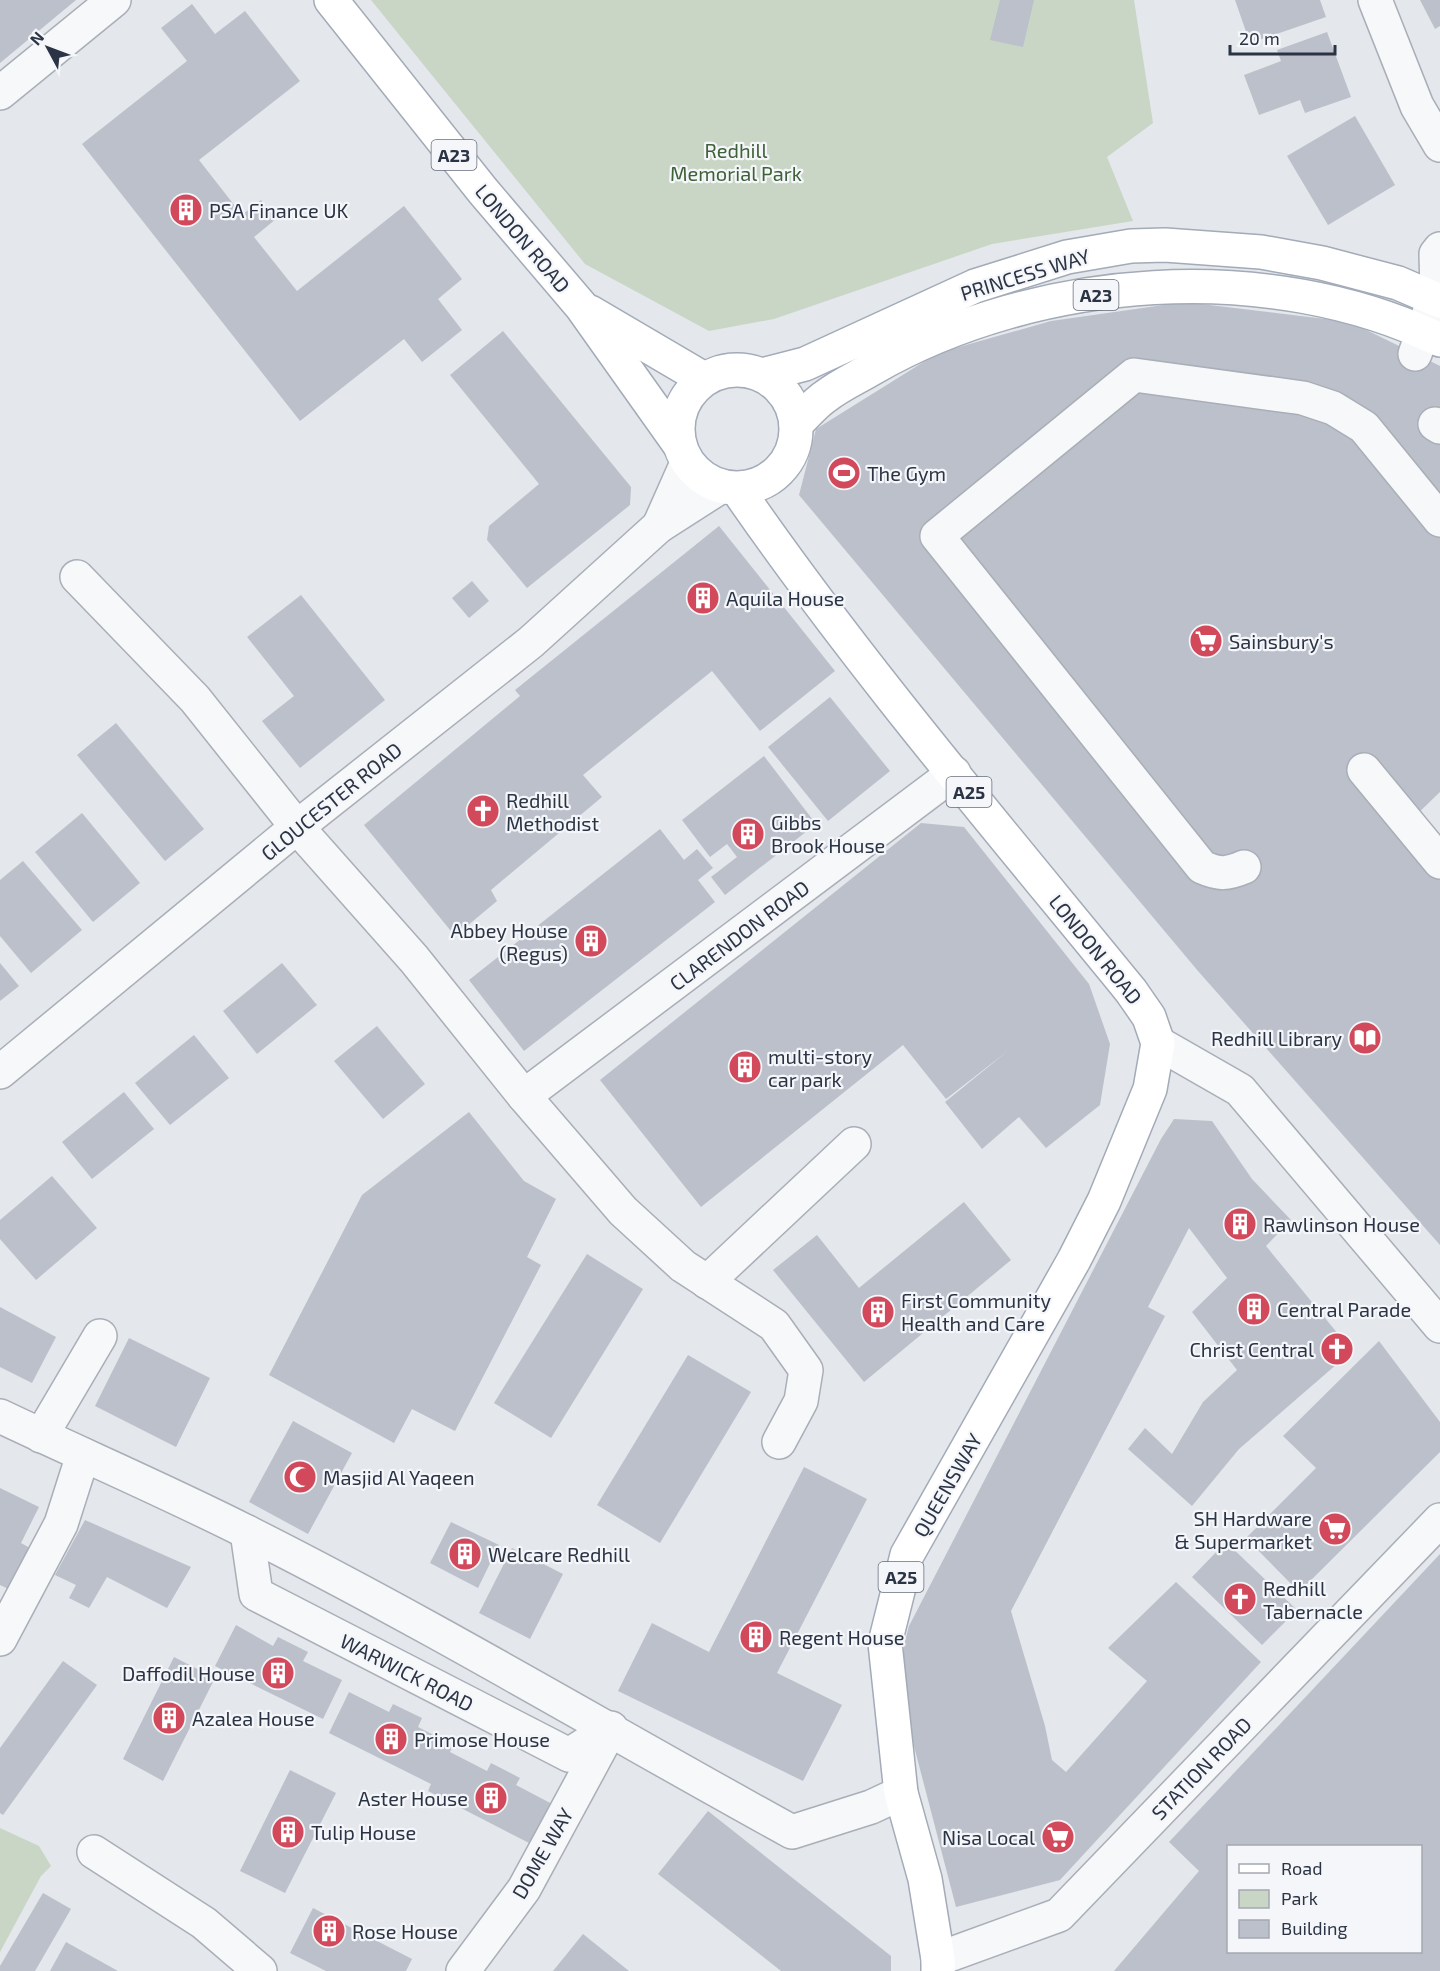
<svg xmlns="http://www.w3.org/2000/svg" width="1440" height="1971" viewBox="0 0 1440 1971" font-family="'Exo 2',sans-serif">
	<rect width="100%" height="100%" fill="#e4e7ec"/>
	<g fill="#c9d6c5">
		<polygon points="371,0 1134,0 1153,123 1107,157 1133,221 992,244 774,319 709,331 585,264"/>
		<polygon points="0,1828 39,1846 51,1866 41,1876 0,1952"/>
	</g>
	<g fill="#bbc0ca" fill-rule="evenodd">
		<polygon points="0,0 76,0 0,63"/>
		<polygon points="1000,0 1034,0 1023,47 990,40"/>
		<polygon points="1235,0 1320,0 1326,17 1250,43"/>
		<polygon points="1420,0 1440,0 1440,26 1435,29"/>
		<polygon points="192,4 215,34 245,11 300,81 199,160 242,215 261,200 276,219 254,237 297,291 404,206 462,279 438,299 462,330 422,362 404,339 300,421 82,144 187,61 161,28"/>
		<polygon points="1327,32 1351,97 1305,113 1300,100 1259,115 1244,75 1281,61 1277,50"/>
		<polygon points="1355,116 1395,185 1328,225 1287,156"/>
		<polygon points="1185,302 1350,322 1440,366 1440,792 1414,817 1440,848 1440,1245 1198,971 799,495 816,429 938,353 1051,321"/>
		<polygon points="503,331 631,487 630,505 527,588 487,540 489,526 539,484 450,375"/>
		<polygon points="719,526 835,671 760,731 712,671 583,775 602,797 491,890 497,901 455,936 364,825 520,696 515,690"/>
		<polygon points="472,581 489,601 469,618 452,598"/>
		<polygon points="301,595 385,700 300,768 262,721 294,696 247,637"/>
		<polygon points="830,697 890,771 828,821 768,747"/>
		<polygon points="116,723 204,829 165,861 77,755"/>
		<polygon points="764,756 816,824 725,895 711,877 737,857 727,844 710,857 682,820"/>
		<polygon points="82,813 140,883 93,922 35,852"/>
		<polygon points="921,823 964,827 1089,984 1110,1044 1100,1105 1046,1148 1019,1117 982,1149 945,1102 1009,1050 946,1099 903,1045 701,1207 600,1080"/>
		<polygon points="660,829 684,860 697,849 713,868 698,880 715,902 524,1051 469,980"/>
		<polygon points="23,861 82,930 31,973 0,936 0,880"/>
		<polygon points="0,963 19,986 0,1001"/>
		<polygon points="282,963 317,1005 257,1054 223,1011"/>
		<polygon points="377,1026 425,1084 383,1119 334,1061"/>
		<polygon points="194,1035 229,1078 170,1125 135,1083"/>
		<polygon points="124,1092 154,1129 92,1179 62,1142"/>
		<polygon points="469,1112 524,1181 556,1199 527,1257 541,1265 455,1431 412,1409 394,1443 269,1375 362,1195"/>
		<polygon points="1174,1119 1212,1121 1252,1179 1291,1220 1266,1246 1352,1351 1239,1449 1192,1506 1128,1449 1145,1428 1172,1454 1203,1402 1237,1370 1192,1312 1227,1278 1189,1228 1148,1307 1165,1316 1011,1611 1045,1726 1052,1760 1066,1772 1147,1681 1108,1648 1176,1582 1261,1662 1060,1880 956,1907 904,1708 902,1676 904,1645 909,1626 1161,1139"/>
		<polygon points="52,1176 97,1228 36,1280 0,1239 0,1220"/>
		<polygon points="964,1202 1011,1260 864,1382 773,1270 817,1235 859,1288"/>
		<polygon points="587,1254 643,1289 551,1438 494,1403"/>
		<polygon points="0,1307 56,1337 32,1383 0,1367"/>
		<polygon points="129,1338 210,1378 176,1447 95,1406"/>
		<polygon points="1379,1341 1440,1422 1440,1452 1299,1592 1246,1538 1316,1468 1283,1436"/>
		<polygon points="688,1355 751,1392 660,1543 597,1505"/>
		<polygon points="293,1421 352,1453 308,1534 249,1502"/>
		<polygon points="804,1467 867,1499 777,1673 842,1705 803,1781 618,1691 652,1623 709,1652"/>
		<polygon points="0,1488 39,1507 21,1543 39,1553 19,1594 0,1585"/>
		<polygon points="85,1520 191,1567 167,1608 107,1577 89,1608 69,1598 76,1585 55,1575"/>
		<polygon points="451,1522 499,1545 478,1588 430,1563"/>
		<polygon points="1226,1542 1297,1610 1262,1645 1192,1577"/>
		<polygon points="512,1548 563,1574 530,1639 479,1613"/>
		<path d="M1440,1554V1971H1114L1199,1871L1169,1842ZM1228,1846H1420V1952H1228Z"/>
		<polygon points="236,1625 273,1646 278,1637 308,1652 303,1661 342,1680 323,1719 215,1666"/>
		<polygon points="174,1657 215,1678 163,1781 123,1759"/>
		<polygon points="63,1661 97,1685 3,1815 0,1813 0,1748"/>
		<polygon points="349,1692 389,1712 393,1704 422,1718 418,1727 453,1745 450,1752 487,1771 491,1763 520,1778 516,1785 554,1805 533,1845 428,1791 431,1784 329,1733"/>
		<polygon points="290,1770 336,1793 285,1893 240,1871"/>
		<polygon points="708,1811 891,1956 891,1971 781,1971 658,1874"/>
		<polygon points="43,1893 71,1909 35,1971 0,1971 0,1966"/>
		<polygon points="313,1908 412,1959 406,1971 326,1971 290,1953"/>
		<polygon points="583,1934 629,1971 553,1971"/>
		<polygon points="66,1942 118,1971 50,1971"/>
	</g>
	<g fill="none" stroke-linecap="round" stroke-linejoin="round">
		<defs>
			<g id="minor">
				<polyline points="1375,0 1417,106 1440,145"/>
				<polyline points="0,93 114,0"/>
				<polyline points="1415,354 1437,290 1436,254 1440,249"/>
				<polyline points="1435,424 1440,427"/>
				<polyline points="659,526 687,463"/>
				<polyline points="77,577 195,699 297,827 414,959 524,1096 623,1211 683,1266 774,1325 806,1370 801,1401 779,1442"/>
				<polyline points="1364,770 1440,862"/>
				<path d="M1244,867C1227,874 1220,875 1202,867L937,536L1134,375L1303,398L1333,408L1364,427L1440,520"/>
				<polyline points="1158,1043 1240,1090 1440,1326"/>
				<polyline points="0,1072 297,827 531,642 659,526 720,487"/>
				<polyline points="524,1096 954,773"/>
				<polyline points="707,1282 854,1144"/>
				<path d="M0,1416C82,1455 166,1491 247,1532C432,1625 610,1732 792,1832L871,1807L901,1793"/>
				<polyline points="41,1436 100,1336"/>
				<polyline points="247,1532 256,1594 569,1755 611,1728"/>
				<polyline points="0,1639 61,1524 83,1455"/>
				<polyline points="94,1852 204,1923 260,1971"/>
				<polyline points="938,1959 1059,1915 1440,1520"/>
				<polyline points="463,1971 524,1889 609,1732"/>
			</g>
			<g id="major">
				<polyline points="331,0 483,191 581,306 679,444"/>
				<polyline points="590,312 704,379"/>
				<circle cx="737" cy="429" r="59"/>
				<polyline points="762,375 805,364 975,286 1067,257 1131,246 1165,245 1261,252 1322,263 1398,283 1440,301"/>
				<path d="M796,424C806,415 815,403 826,396C840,385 858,377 873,368C1037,274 1269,257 1440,340"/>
				<path d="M737,489C857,663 998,828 1131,991L1149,1017L1158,1043L1150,1089L1104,1201L1074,1260L907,1555L885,1643L901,1793L925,1879L938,1959V1971"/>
			</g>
		</defs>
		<use href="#minor" stroke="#a9aeb7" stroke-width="36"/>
		<use href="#major" stroke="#a3abb8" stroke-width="36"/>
		<use href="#minor" stroke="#f7f8fa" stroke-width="33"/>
		<use href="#major" stroke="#fff" stroke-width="33"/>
	</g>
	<defs>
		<symbol id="building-disc" viewBox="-11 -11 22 22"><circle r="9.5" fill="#d1495b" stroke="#f4f6f9"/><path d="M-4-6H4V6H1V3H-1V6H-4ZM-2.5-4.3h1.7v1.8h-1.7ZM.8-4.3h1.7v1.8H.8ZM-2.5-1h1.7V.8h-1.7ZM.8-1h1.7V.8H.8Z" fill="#fff"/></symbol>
		<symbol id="stadium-disc" viewBox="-11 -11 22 22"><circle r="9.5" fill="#d1495b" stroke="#f4f6f9"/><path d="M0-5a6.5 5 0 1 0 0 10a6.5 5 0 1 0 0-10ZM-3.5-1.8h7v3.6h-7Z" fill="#fff"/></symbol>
		<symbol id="supermarket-disc" viewBox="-11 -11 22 22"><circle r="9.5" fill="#d1495b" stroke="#f4f6f9"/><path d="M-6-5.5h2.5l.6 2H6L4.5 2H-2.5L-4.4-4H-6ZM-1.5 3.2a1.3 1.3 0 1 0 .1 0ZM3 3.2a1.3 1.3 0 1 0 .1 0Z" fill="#fff"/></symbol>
		<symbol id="church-disc" viewBox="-11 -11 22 22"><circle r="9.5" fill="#d1495b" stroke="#f4f6f9"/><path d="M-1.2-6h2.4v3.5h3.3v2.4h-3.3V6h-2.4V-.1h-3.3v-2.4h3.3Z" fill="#fff"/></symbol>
		<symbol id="library-disc" viewBox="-11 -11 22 22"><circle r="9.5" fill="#d1495b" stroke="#f4f6f9"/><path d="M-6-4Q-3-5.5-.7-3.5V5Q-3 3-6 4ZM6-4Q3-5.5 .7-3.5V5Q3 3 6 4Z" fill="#fff"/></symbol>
		<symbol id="mosque-disc" viewBox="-11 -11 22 22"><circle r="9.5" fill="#d1495b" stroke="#f4f6f9"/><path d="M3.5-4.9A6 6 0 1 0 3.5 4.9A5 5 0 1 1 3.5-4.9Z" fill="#fff"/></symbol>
	</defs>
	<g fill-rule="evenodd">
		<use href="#building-disc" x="167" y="191" width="38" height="38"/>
		<use href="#stadium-disc" x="825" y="454" width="38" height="38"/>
		<use href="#building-disc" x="684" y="579" width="38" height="38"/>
		<use href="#supermarket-disc" x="1187" y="622" width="38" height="38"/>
		<use href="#church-disc" x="464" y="792" width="38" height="38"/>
		<use href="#building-disc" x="729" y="815" width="38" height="38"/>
		<use href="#building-disc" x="572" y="922" width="38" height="38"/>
		<use href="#library-disc" x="1346" y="1019" width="38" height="38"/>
		<use href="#building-disc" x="726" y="1048" width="38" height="38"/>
		<use href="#building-disc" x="1221" y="1205" width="38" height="38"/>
		<use href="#building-disc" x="1235" y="1290" width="38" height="38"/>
		<use href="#building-disc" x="859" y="1293" width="38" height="38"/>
		<use href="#church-disc" x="1318" y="1330" width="38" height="38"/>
		<use href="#mosque-disc" x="281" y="1458" width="38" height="38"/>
		<use href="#supermarket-disc" x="1316" y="1510" width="38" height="38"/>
		<use href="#building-disc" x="446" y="1535" width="38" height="38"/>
		<use href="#church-disc" x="1221" y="1580" width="38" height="38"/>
		<use href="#building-disc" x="737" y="1618" width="38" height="38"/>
		<use href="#building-disc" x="259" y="1654" width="38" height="38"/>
		<use href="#building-disc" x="150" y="1699" width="38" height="38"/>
		<use href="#building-disc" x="372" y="1720" width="38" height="38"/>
		<use href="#building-disc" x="472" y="1779" width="38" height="38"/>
		<use href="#building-disc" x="269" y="1813" width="38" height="38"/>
		<use href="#supermarket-disc" x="1039" y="1818" width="38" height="38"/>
		<use href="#building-disc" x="310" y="1912" width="38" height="38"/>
	</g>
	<g text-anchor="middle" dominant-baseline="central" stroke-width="4.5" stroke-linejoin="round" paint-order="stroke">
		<g fill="#f4f6f9" stroke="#676e7b" stroke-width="1.5">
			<rect x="431.5" y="140" width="45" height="30" rx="4.5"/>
			<rect x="1073.5" y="280" width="45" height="30" rx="4.5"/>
			<rect x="946.5" y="777" width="45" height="30" rx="4.5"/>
			<rect x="878.5" y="1562" width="45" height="30" rx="4.5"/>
		</g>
		<g font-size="18" font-weight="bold" fill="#2b3445">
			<text x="454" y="155">A23</text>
			<text x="1096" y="295">A23</text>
			<text x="969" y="792">A25</text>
			<text x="901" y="1577">A25</text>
		</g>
		<g font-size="20" fill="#3f6138" stroke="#f4f6f9">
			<text x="736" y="150">Redhill<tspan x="736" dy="23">Memorial Park</tspan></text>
		</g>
		<g font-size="20" fill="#2b3445" stroke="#f4f6f9" text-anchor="start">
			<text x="209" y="210">PSA Finance UK</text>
			<text x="867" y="473">The Gym</text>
			<text x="726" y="598">Aquila House</text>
			<text x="1229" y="641">Sainsbury's</text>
			<text x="506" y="800">Redhill<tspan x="506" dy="23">Methodist</tspan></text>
			<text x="771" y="822">Gibbs<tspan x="771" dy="23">Brook House</tspan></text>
			<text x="568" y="930" text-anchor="end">Abbey House<tspan x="568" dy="23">(Regus)</tspan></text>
			<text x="1342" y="1038" text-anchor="end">Redhill Library</text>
			<text x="768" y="1056">multi-story<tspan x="768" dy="23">car park</tspan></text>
			<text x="1263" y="1224">Rawlinson House</text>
			<text x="901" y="1300">First Community<tspan x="901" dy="23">Health and Care</tspan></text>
			<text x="1277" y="1309">Central Parade</text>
			<text x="1314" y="1349" text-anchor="end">Christ Central</text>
			<text x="323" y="1477">Masjid Al Yaqeen</text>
			<text x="1312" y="1518" text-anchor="end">SH Hardware<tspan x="1312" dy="23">&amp; Supermarket</tspan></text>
			<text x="488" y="1554">Welcare Redhill</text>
			<text x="1263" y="1588">Redhill<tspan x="1263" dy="23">Tabernacle</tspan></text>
			<text x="779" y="1637">Regent House</text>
			<text x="255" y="1673" text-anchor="end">Daffodil House</text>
			<text x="192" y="1718">Azalea House</text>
			<text x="414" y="1739">Primose House</text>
			<text x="468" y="1798" text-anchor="end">Aster House</text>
			<text x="311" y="1832">Tulip House</text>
			<text x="1035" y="1837" text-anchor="end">Nisa Local</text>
			<text x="352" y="1931">Rose House</text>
		</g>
		<g font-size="20" fill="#2b3445" stroke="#f4f6f9">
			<text transform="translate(523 238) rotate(50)">LONDON ROAD</text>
			<text transform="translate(1025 274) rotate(-17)">PRINCESS WAY</text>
			<text transform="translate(331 801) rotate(-39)">GLOUCESTER ROAD</text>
			<text transform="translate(739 935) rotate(-37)">CLARENDON ROAD</text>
			<text transform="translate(1096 949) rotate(51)">LONDON ROAD</text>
			<text transform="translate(947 1485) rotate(-60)">QUEENSWAY</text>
			<text transform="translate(407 1672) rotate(27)">WARWICK ROAD</text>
			<text transform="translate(1201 1768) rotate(-46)">STATION ROAD</text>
			<text transform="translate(542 1853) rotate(-60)">DOME WAY</text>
		</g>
	</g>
	<rect x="1227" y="1845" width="195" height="108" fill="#f4f6f9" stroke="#a4a8b1" stroke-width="1.5"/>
	<rect x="1239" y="1864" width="30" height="9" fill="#ffffff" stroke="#a4a8b1" stroke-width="1.5"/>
	<text x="1281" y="1875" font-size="18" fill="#2b3445">Road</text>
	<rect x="1239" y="1890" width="30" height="18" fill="#c9d6c5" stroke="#a4a8b1" stroke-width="1.5"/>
	<text x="1281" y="1905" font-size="18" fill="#2b3445">Park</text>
	<rect x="1239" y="1920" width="30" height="18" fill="#bbc0ca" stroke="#a4a8b1" stroke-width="1.5"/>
	<text x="1281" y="1935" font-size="18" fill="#2b3445">Building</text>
	<g transform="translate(48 48) rotate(311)" stroke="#f4f6f9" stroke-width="4.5" paint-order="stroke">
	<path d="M0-4.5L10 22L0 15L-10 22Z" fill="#2b3445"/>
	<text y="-9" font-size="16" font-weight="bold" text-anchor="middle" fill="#2b3445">N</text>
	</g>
	<path d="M1230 45v9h105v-9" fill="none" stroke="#2b3445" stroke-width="3"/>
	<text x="1239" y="45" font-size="18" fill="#2b3445" stroke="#f4f6f9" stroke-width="4.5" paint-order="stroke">20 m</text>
</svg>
